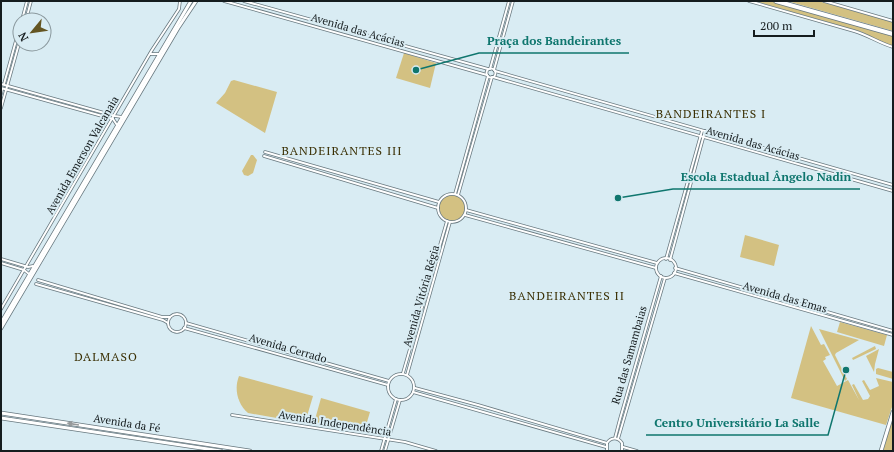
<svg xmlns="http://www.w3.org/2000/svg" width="894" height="452" viewBox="0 0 894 452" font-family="'PT Serif',serif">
	<rect width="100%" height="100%" fill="#d9ecf3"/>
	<g fill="#d3c182">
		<polygon points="754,1 771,1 893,35 893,46 879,41 862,32"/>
		<polygon points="787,1 818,1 893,22 893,31"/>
		<polygon points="404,53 436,63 430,88 396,78"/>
		<polygon points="234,80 277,92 265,133 216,103 225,93 231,81"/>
		<polygon points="251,155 253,155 257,160 253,173 248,176 244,175 242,171"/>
		<circle cx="452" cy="208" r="13"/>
		<polygon points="745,235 779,245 774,266 740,257"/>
		<polygon points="840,322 887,335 884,346 837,332"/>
		<polygon points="811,326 821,345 824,344 830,355 825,357 826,359 823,361 837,386 848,380 859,400 852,385 854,384 863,400 868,399 870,396 862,381 864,380 870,390 879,386 876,378 893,382 893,404 886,425 791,398"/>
		<polygon points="819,329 859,340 836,353 835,355 847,379 845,381"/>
		<polygon points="875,346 876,349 853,360 852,358"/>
		<polygon points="879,349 875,364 874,372 866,356"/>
		<polygon points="878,368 893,372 893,379 876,374 876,369"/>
		<path d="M239,376L313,396L305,423L248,413C237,404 234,388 239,376Z"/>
		<polygon points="321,398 370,412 364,432 314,423"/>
		<polygon points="893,417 893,446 892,451 883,451"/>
	</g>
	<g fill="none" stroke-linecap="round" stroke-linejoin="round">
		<defs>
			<g id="minor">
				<polyline points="224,1 487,75"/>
				<polyline points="244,1 488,69"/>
				<path d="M749,1L854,31C868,35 879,43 893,47"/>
				<polyline points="824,1 893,21"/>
				<polyline points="22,20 27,1"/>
				<polyline points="26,20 31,1"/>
				<polyline points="150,54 159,54"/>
				<circle cx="491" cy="73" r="4.5"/>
				<polyline points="490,69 509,1"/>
				<polyline points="494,70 513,1"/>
				<polyline points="495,71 893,185"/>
				<polyline points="493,77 893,191"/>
				<polyline points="1,84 115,116 122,117"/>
				<polyline points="4,84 20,26"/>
				<polyline points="1,88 113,119"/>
				<polyline points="1,94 2,89"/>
				<polyline points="1,108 20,40"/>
				<polyline points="113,119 117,125"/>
				<polyline points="265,152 439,202"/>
				<polyline points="264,156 438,208"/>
				<circle cx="452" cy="208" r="14"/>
				<polyline points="455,194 488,76"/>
				<polyline points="458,195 492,77"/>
				<polyline points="466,210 657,263"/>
				<polyline points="465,215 656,268"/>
				<circle cx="666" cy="268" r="10"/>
				<polyline points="1,259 28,267 33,266"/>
				<polyline points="666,259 702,131"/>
				<polyline points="670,260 705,131"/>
				<polyline points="1,263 24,270 29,274"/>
				<polyline points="675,268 893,331"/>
				<polyline points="674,273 893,335"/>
				<polyline points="38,280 162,317 170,317"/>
				<polyline points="36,284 163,320 168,323"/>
				<polyline points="1,309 152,50 179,9 180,1"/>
				<circle cx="177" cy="323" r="9"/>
				<polyline points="186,323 389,381"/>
				<polyline points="184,328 388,385"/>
				<polyline points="403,373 447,221"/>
				<circle cx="401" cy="387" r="13"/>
				<polyline points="407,375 450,222"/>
				<polyline points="415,388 478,405 607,443"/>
				<polyline points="413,392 606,447"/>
				<polyline points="232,415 405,442 436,451"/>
				<polyline points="615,438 620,419 661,276"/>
				<polyline points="618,439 665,278"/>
				<polyline points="623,447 637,451"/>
				<polyline points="381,451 396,399"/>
				<polyline points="385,451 400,400"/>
				<path d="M607,451V443C611,437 618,437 622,443V451"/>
			</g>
			<g id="major">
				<polyline points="1,323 191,1"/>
				<polyline points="1,328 178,28 196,1"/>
				<polyline points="1,413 250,451"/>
				<polyline points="1,418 221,451"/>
				<polyline points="881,451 893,412"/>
			</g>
			<polyline id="highway" points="776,1 893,34"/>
		</defs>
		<use href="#minor" stroke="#68787f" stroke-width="3.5"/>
		<use href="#major" stroke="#68787f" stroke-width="4.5"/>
		<use href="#highway" stroke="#68787f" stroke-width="5.5"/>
		<use href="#minor" stroke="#fff" stroke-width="2"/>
		<use href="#major" stroke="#fff" stroke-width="3"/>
		<use href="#highway" stroke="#fff" stroke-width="4"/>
	</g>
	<defs><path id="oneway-solid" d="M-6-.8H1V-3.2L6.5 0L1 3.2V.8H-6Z"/></defs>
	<use fill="#96999a" href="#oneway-solid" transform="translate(73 424) rotate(-171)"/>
	<g text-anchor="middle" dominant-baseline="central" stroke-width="4" stroke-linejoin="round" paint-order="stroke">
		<g font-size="11" fill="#151c1e" stroke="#d9ecf3">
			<text transform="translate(358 30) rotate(16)">Avenida das Acácias</text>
			<text transform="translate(753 143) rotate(16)">Avenida das Acácias</text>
			<text transform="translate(82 155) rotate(-60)">Avenida Emerson Valcanaia</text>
			<text transform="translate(421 296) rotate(-74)">Avenida Vitória Régia</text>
			<text transform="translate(785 297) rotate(16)">Avenida das Emas</text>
			<text transform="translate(288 348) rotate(16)">Avenida Cerrado</text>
			<text transform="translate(629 355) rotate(-74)">Rua das Samambaias</text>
			<text transform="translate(127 423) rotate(9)">Avenida da Fé</text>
			<text transform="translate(335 423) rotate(9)">Avenida Independência</text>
		</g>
		<g font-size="12" letter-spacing="1" fill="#392e02" stroke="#d9ecf3">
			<text x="711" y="113">BANDEIRANTES I</text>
			<text x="342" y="150">BANDEIRANTES III</text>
			<text x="567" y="295">BANDEIRANTES II</text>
			<text x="106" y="356">DALMASO</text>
		</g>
	</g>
	<path fill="none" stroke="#0f766e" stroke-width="1.5" d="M416 70L479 53H629M618 198L673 189H860M846 370L828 435H646"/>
	<g fill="#0f766e" stroke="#d9ecf3" stroke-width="1.5">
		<circle cx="416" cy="70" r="4"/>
		<circle cx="618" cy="198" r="4"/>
		<circle cx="846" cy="370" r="4"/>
	</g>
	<g font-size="12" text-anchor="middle" font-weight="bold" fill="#0f766e" stroke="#d9ecf3" stroke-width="4" stroke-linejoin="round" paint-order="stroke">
		<text x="554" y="45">Praça dos Bandeirantes</text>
		<text x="766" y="181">Escola Estadual Ângelo Nadin</text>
		<text x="737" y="427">Centro Universitário La Salle</text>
	</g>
	<rect width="894" height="452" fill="none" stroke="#151c1e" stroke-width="4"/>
	<g transform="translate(32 32) rotate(241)"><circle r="19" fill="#d9ecf3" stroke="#8b999e"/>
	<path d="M0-3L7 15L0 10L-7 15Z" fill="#645522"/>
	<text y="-6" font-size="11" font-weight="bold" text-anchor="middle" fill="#151c1e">N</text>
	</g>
	<path d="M754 30v6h60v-6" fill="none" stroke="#151c1e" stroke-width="2"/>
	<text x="760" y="30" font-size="12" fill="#151c1e" stroke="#d9ecf3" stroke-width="3" paint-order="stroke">200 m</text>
</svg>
